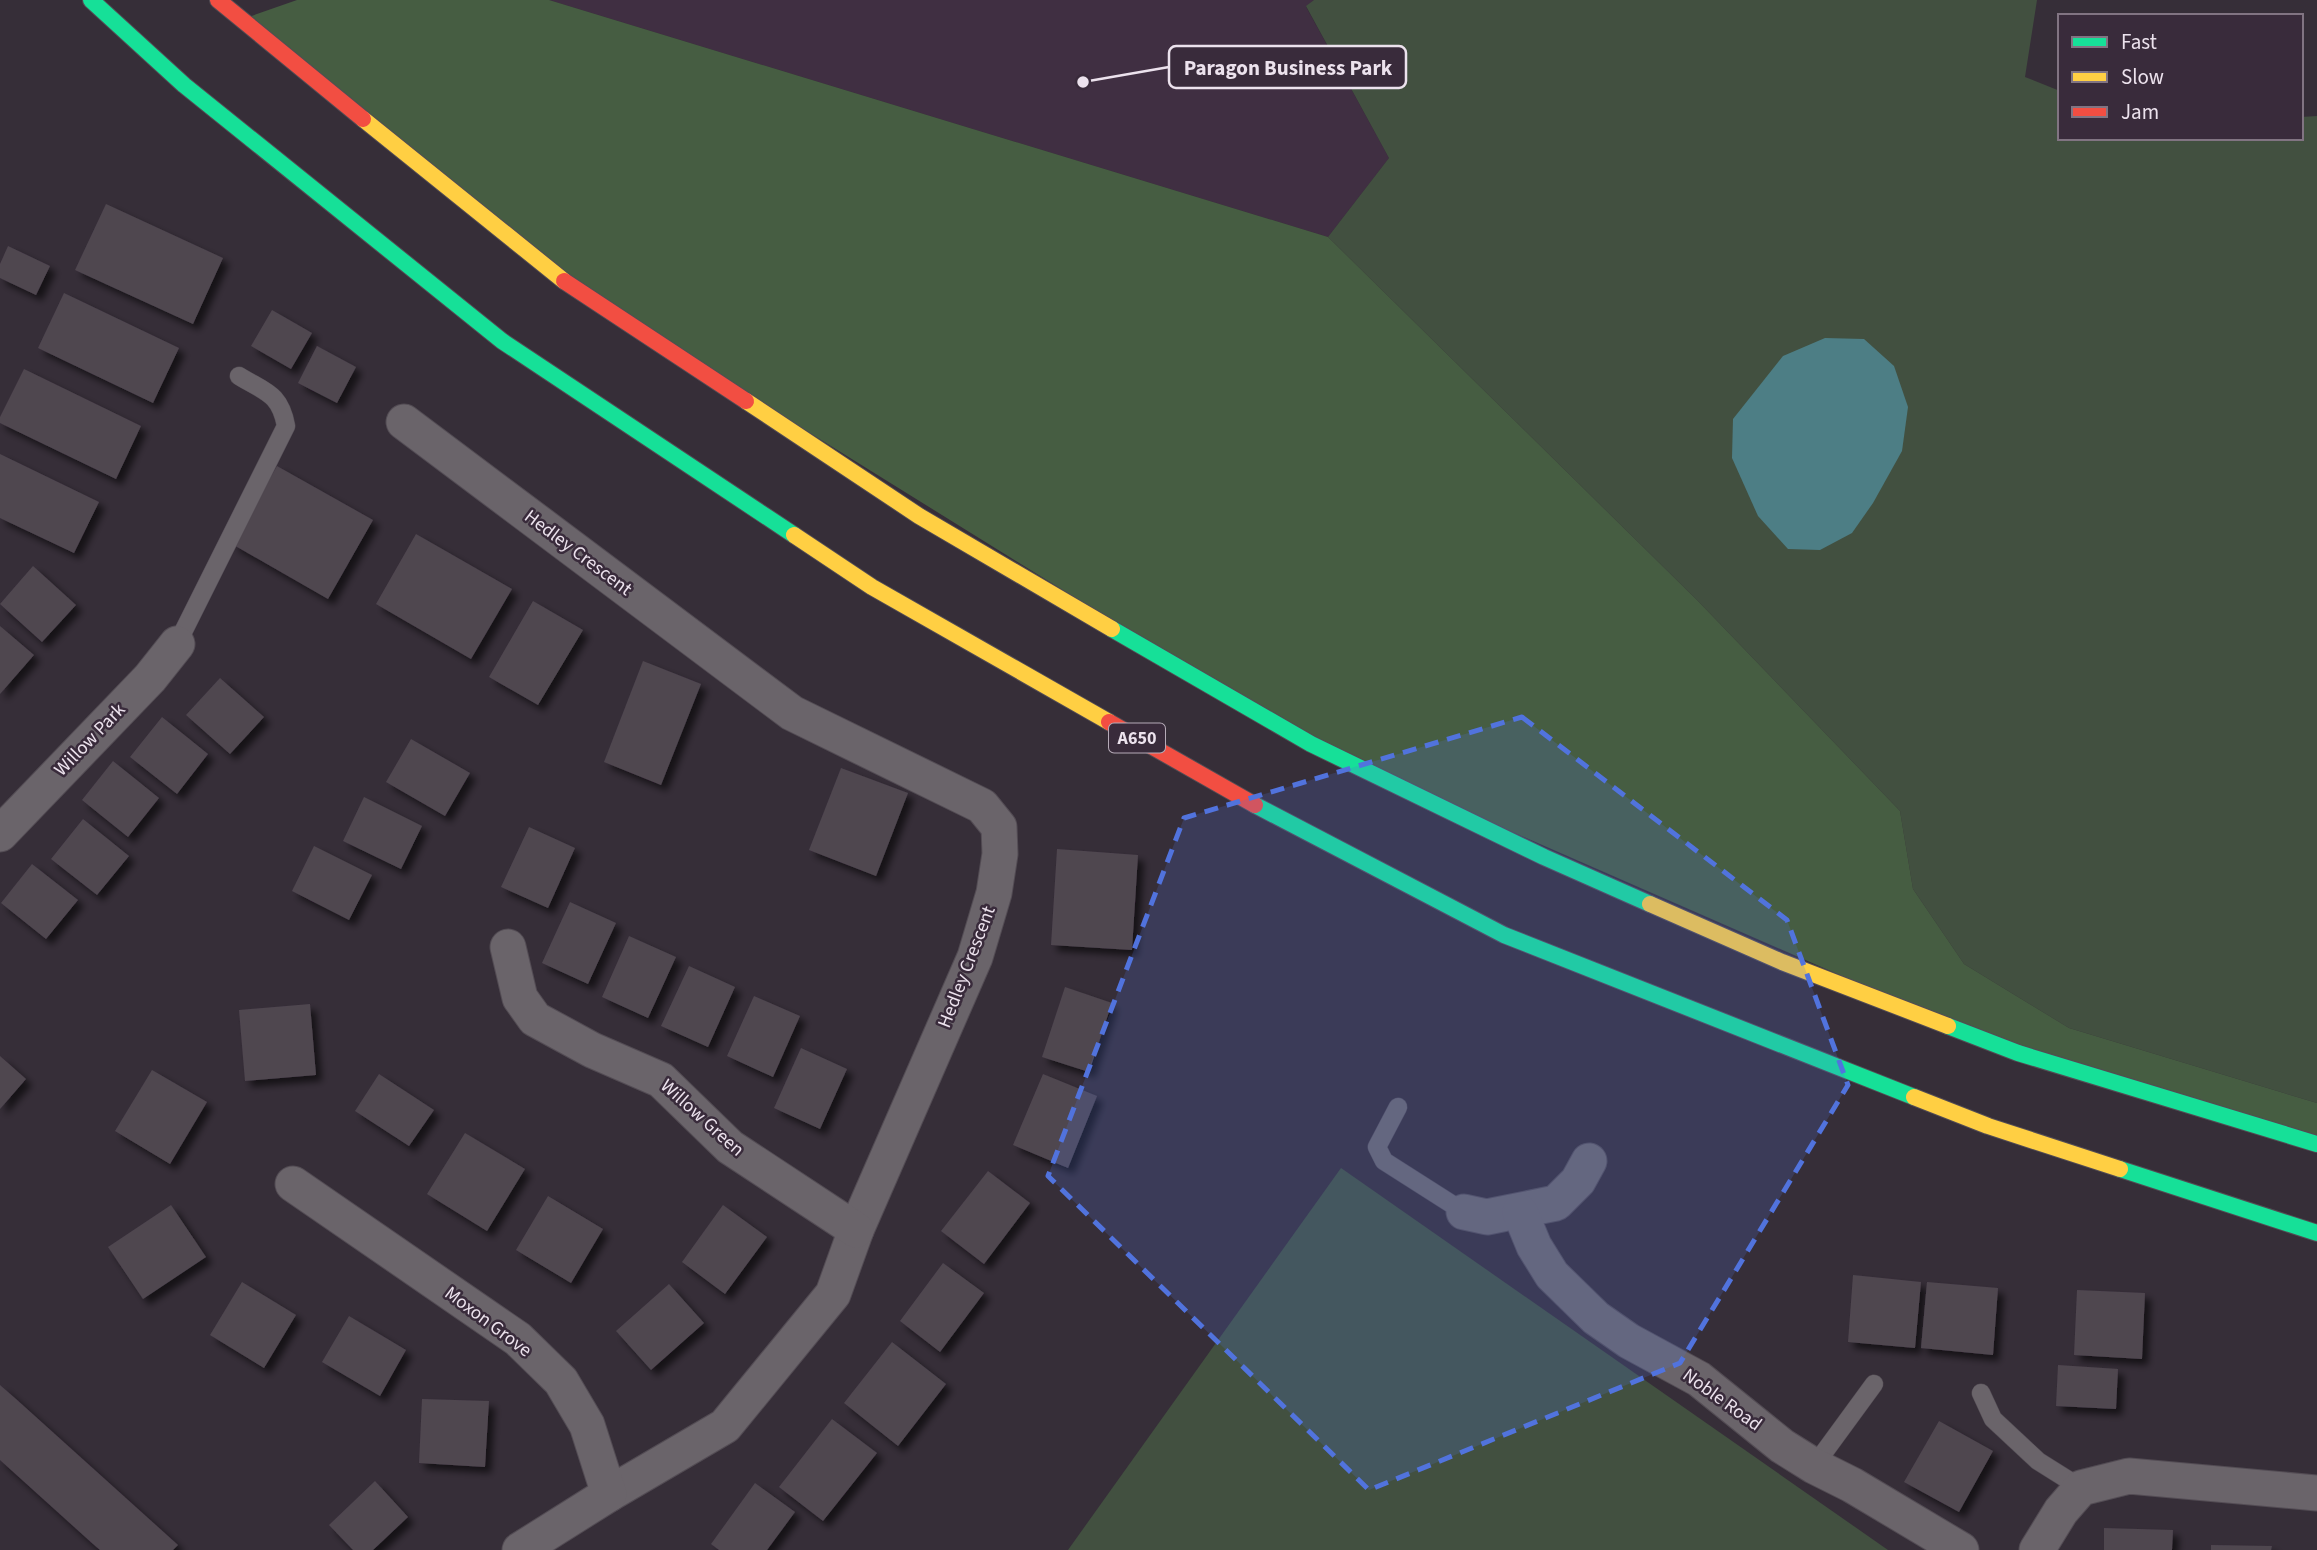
<svg xmlns="http://www.w3.org/2000/svg" width="2317" height="1550" viewBox="0 0 2317 1550" font-family="'Source Sans 3',sans-serif">
	<defs>
		<filter id="shadow"><feDropShadow dx="6" dy="6" stdDeviation="3.5" flood-color="#0009"/></filter>
	</defs>
	<rect width="100%" height="100%" fill="#362e38"/>
	<polygon fill="#402f42" points="549,0 1314,0 1306,7 1389,158 1328,237"/>
	<g fill="#425040">
		<polygon points="1314,0 2037,0 2025,77 2060,91 2060,138 2301,138 2301,117 2317,116 2317,1103 2069,1028 1964,964 1913,889 1900,811 1697,600 1328,237 1389,158 1306,6"/>
		<polygon points="1341,1168 1888,1550 1068,1550"/>
	</g>
	<polygon fill="#465d42" points="297,0 549,0 1328,237 1697,600 1900,811 1913,889 1964,964 2069,1028 2317,1103 2317,1144 2018,1053 1311,744 552,273 240,20"/>
	<polygon fill="#4d7e85" points="1825,338 1864,339 1894,366 1908,407 1902,451 1873,503 1852,533 1820,550 1788,549 1758,516 1732,458 1733,419 1783,356"/>
	<g fill="#4f4650" filter="url(#shadow)">
		<polygon points="106,204 223,258 193,324 75,270"/>
		<polygon points="8,246 50,266 36,295 0,278 0,264"/>
		<polygon points="64,293 179,348 153,403 38,348"/>
		<polygon points="272,310 312,333 291,369 251,346"/>
		<polygon points="317,346 356,367 337,403 298,383"/>
		<polygon points="24,369 141,426 116,479 0,423 0,417"/>
		<polygon points="0,454 99,502 74,553 0,518"/>
		<polygon points="277,466 373,520 328,599 232,544"/>
		<polygon points="416,534 512,589 471,659 376,604"/>
		<polygon points="33,566 76,605 42,642 0,604"/>
		<polygon points="533,601 583,630 538,705 489,677"/>
		<polygon points="0,626 34,655 0,694"/>
		<polygon points="643,661 701,684 661,785 604,762"/>
		<polygon points="220,678 264,717 230,754 186,715"/>
		<polygon points="162,717 208,754 177,794 130,757"/>
		<polygon points="411,739 470,773 445,816 386,782"/>
		<polygon points="113,761 159,798 128,837 82,800"/>
		<polygon points="841,768 908,793 876,876 809,850"/>
		<polygon points="364,797 422,826 401,869 343,841"/>
		<polygon points="83,819 129,856 97,895 51,859"/>
		<polygon points="529,827 575,848 548,908 501,887"/>
		<polygon points="314,846 372,875 349,920 292,891"/>
		<polygon points="1057,849 1138,855 1132,950 1051,945"/>
		<polygon points="32,864 78,900 46,939 1,903"/>
		<polygon points="570,902 616,923 588,984 542,963"/>
		<polygon points="629,936 676,957 648,1018 602,997"/>
		<polygon points="689,966 735,987 708,1047 661,1026"/>
		<polygon points="1065,987 1112,1003 1089,1072 1042,1057"/>
		<polygon points="754,996 800,1016 773,1077 727,1056"/>
		<polygon points="310,1004 316,1075 245,1081 239,1010"/>
		<polygon points="801,1048 847,1069 820,1129 774,1108"/>
		<polygon points="0,1056 26,1079 0,1109"/>
		<polygon points="152,1070 207,1102 170,1164 115,1131"/>
		<polygon points="379,1074 434,1110 409,1146 355,1111"/>
		<polygon points="1043,1074 1097,1096 1068,1168 1013,1145"/>
		<polygon points="465,1133 525,1169 487,1231 427,1194"/>
		<polygon points="988,1171 1030,1203 984,1264 941,1231"/>
		<polygon points="548,1196 603,1229 571,1283 516,1250"/>
		<polygon points="171,1205 206,1257 143,1299 108,1247"/>
		<polygon points="723,1205 767,1237 725,1294 682,1262"/>
		<polygon points="943,1263 984,1293 940,1352 900,1321"/>
		<polygon points="1853,1275 1921,1282 1915,1348 1848,1342"/>
		<polygon points="242,1282 296,1315 264,1368 210,1335"/>
		<polygon points="1927,1282 1998,1288 1993,1355 1921,1348"/>
		<polygon points="669,1284 704,1323 651,1370 616,1331"/>
		<polygon points="2077,1290 2145,1293 2142,1359 2074,1355"/>
		<polygon points="349,1316 406,1350 380,1396 322,1362"/>
		<polygon points="892,1342 946,1384 898,1446 844,1403"/>
		<polygon points="2058,1365 2118,1369 2116,1409 2056,1406"/>
		<polygon points="0,1385 16,1399 178,1545 173,1550 100,1550 93,1544 0,1460"/>
		<polygon points="422,1399 489,1401 485,1467 419,1463"/>
		<polygon points="832,1419 877,1453 823,1521 779,1487"/>
		<polygon points="1939,1421 1993,1451 1959,1512 1904,1482"/>
		<polygon points="375,1481 408,1517 373,1550 353,1550 329,1525"/>
		<polygon points="755,1483 795,1512 767,1550 719,1550 711,1544"/>
		<polygon points="2104,1528 2173,1530 2172,1550 2104,1550"/>
		<polygon points="2211,1545 2272,1546 2271,1550 2211,1550"/>
	</g>
	<g fill="none" stroke-linecap="round" stroke-linejoin="round">
		<defs>
			<g id="lane">
				<path d="M177,644L286,426C280,393 265,392 239,376"/>
				<polyline points="1398,1107 1377,1147 1384,1161 1464,1212"/>
				<polyline points="1981,1393 1993,1419 2038,1461 2081,1488"/>
				<polyline points="1814,1466 1874,1384"/>
			</g>
			<g id="street">
				<polyline points="404,422 792,713 982,806 999,827 1000,854 994,893 975,957 856,1230 833,1294 725,1426 609,1494"/>
				<polyline points="0,834 150,678 177,644"/>
				<polyline points="508,947 520,998 535,1019 592,1050 661,1080 730,1147 856,1230"/>
				<polyline points="293,1184 518,1339 561,1381 587,1425 609,1494 520,1550"/>
				<polyline points="1464,1212 1487,1217 1556,1203 1578,1181 1589,1161"/>
				<polyline points="1520,1212 1534,1246 1552,1275 1596,1318 1629,1341 1699,1379 1782,1446 1814,1466 1852,1485 1961,1550"/>
				<polyline points="2037,1550 2061,1511 2081,1488 2129,1476 2317,1493"/>
			</g>
			<g id="fast">
				<polyline points="91,0 184,85 502,341 794,535"/>
				<polyline points="1112,629 1311,744 1544,857 1650,904"/>
				<polyline points="1255,805 1504,935 1914,1097"/>
				<polyline points="1948,1026 2018,1053 2317,1144"/>
				<polyline points="2120,1169 2317,1233"/>
			</g>
			<g id="slow">
				<polyline points="363,119 564,281"/>
				<polyline points="746,401 919,516 1112,629"/>
				<polyline points="794,535 872,587 1109,722"/>
				<polyline points="1650,904 1782,962 1948,1026"/>
				<polyline points="1914,1097 1988,1126 2120,1169"/>
			</g>
			<g id="jam">
				<polyline points="218,0 363,119"/>
				<polyline points="564,281 746,401"/>
				<polyline points="1109,722 1255,805"/>
			</g>
		</defs>
		<use href="#lane" stroke="#534c54" stroke-width="19"/>
		<use href="#street" stroke="#534c54" stroke-width="37"/>
		<use href="#fast" stroke="#534c54" stroke-width="18"/>
		<use href="#slow" stroke="#534c54" stroke-width="18"/>
		<use href="#jam" stroke="#534c54" stroke-width="18"/>
		<use href="#lane" stroke="#6a646a" stroke-width="18"/>
		<use href="#street" stroke="#6a646a" stroke-width="35"/>
		<use href="#fast" stroke="#16e098" stroke-width="16"/>
		<use href="#slow" stroke="#ffcf43" stroke-width="16"/>
		<use href="#jam" stroke="#f24e42" stroke-width="16"/>
	</g>
	<path fill="#5173dd" fill-opacity="0.2" stroke="#5173dd" stroke-width="5" stroke-dasharray="14 9" stroke-linejoin="round" d="M1522,717L1787,920L1848,1085L1680,1363L1369,1490L1048,1176L1184,818Z"/>
	<g text-anchor="middle" dominant-baseline="central" stroke-width="5" stroke-linejoin="round" paint-order="stroke">
		<rect fill="#392b3b" stroke="#b6abb8" stroke-width="2" x="1109" y="723.5" width="56" height="29" rx="5"/>
		<g font-size="18" font-weight="bold" fill="#ece2ed">
			<text x="1137" y="738">A650</text>
		</g>
		<g font-size="19" fill="#ece2ed" stroke="#392b3b">
			<text transform="translate(578 553) rotate(37)">Hedley Crescent</text>
			<text transform="translate(90 740) rotate(-46)">Willow Park</text>
			<text transform="translate(967 967) rotate(-69)">Hedley Crescent</text>
			<text transform="translate(702 1118) rotate(42)">Willow Green</text>
			<text transform="translate(488 1322) rotate(37)">Moxon Grove</text>
			<text transform="translate(1722 1400) rotate(36)">Noble Road</text>
		</g>
	</g>
	<path fill="none" stroke="#ece2ed" stroke-width="2.5" d="M1083 82L1169 67"/>
	<circle fill="#ece2ed" stroke="#392b3b" stroke-width="2.5" cx="1083" cy="82" r="7"/>
	<rect fill="#392b3b" stroke="#ece2ed" stroke-width="2.5" x="1169" y="46" width="237" height="42" rx="7"/>
	<g font-size="21" text-anchor="middle" font-weight="bold" fill="#ece2ed">
		<text x="1288" y="75">Paragon Business Park</text>
	</g>
	<rect x="2058" y="14" width="245" height="126" fill="#392b3b" stroke="#817482" stroke-width="2"/>
	<rect x="2072" y="37" width="35" height="10" fill="#16e098" stroke="#817482" stroke-width="2"/>
	<text x="2121" y="49" font-size="21" fill="#ece2ed">Fast</text>
	<rect x="2072" y="72" width="35" height="10" fill="#ffcf43" stroke="#817482" stroke-width="2"/>
	<text x="2121" y="84" font-size="21" fill="#ece2ed">Slow</text>
	<rect x="2072" y="107" width="35" height="10" fill="#f24e42" stroke="#817482" stroke-width="2"/>
	<text x="2121" y="119" font-size="21" fill="#ece2ed">Jam</text>
</svg>
